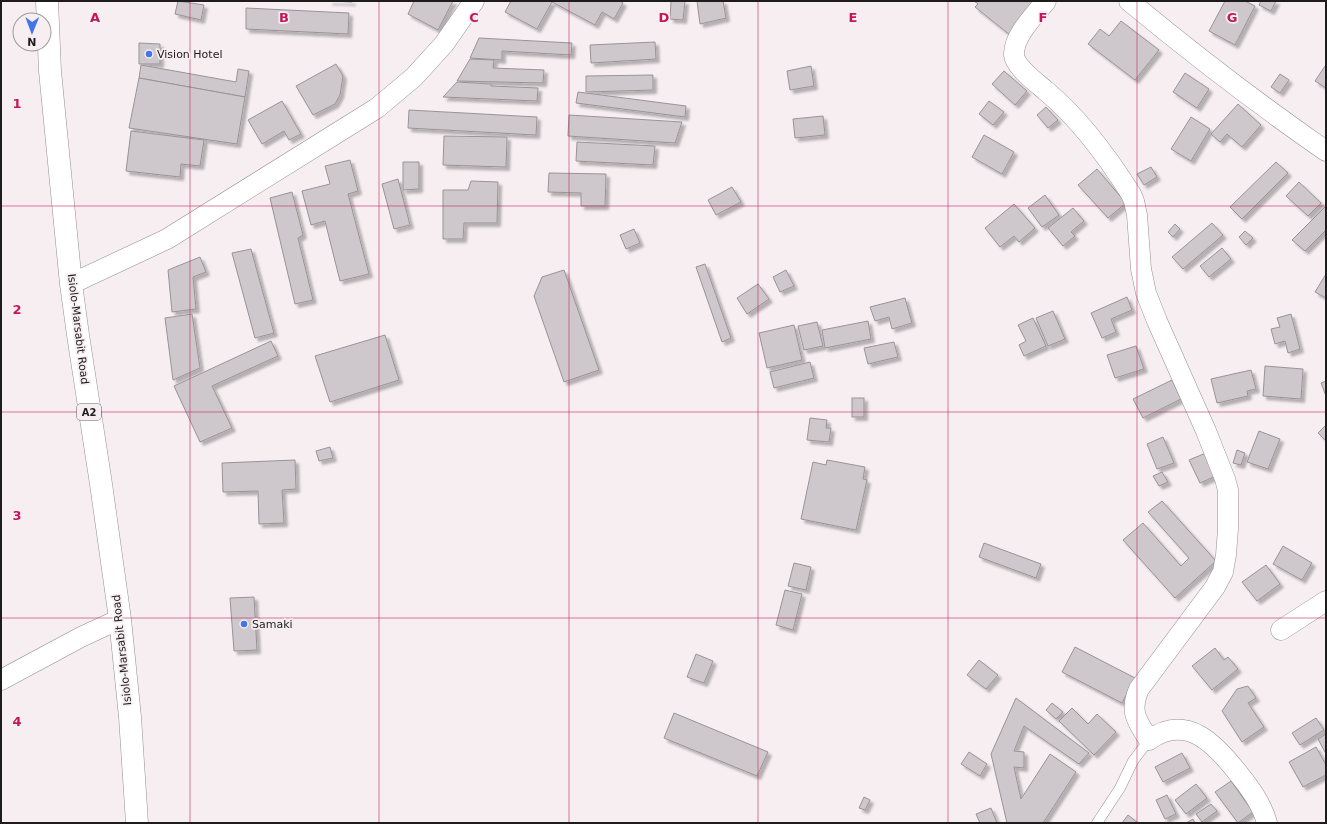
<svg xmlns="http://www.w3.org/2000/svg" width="1327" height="824" viewBox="0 0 1327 824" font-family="'DejaVu Sans',sans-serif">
	<defs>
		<filter id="shadow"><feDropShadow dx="3.5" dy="3.5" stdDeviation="1" flood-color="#0004"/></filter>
	</defs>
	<rect width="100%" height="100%" fill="#f6eef0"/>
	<g fill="#cec8cc" stroke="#999397" filter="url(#shadow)">
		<polygon points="178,1 204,5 201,20 175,14"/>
		<polygon points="329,1 352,1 352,2"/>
		<polygon points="414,1 453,1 438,30 408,14"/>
		<polygon points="511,1 620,1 623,3 614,19 602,12 595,25 552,2 537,29 505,12"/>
		<polygon points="671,1 685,1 683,20 670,19"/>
		<polygon points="697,1 723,1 726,18 700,24"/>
		<polygon points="974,1 1038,1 1010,35 975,7 978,4"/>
		<polygon points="1225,1 1245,1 1255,6 1235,45 1209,31"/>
		<polygon points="1261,1 1276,1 1271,11 1259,5"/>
		<polygon points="246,8 349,13 348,34 246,29"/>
		<polygon points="1121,21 1159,50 1135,80 1088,44 1100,29 1109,36"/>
		<polygon points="479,38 572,43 571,55 502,51 502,60 470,58"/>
		<polygon points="655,42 656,59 591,63 590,45"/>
		<polygon points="139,43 160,44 160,64 139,64"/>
		<polygon points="470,59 494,60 493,68 544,70 543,83 457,81"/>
		<polygon points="336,64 343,76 340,95 335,104 313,115 296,86"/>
		<polygon points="141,65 236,82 238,69 249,71 245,97 139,78"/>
		<polygon points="811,66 814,86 790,90 787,71"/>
		<polygon points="1325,66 1326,67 1326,88 1315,81"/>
		<polygon points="1004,71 1027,91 1015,105 992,84"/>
		<polygon points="1185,73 1209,89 1197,108 1173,92"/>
		<polygon points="1280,74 1289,80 1280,93 1271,87"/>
		<polygon points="653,75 653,90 586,92 586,76"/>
		<polygon points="139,78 245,97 237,144 129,128"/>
		<polygon points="457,82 491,84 491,86 538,88 537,101 443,97"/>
		<polygon points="578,92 686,106 685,117 576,103"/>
		<polygon points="282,101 301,134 289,140 284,131 262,144 248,120"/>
		<polygon points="989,101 1004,112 993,125 979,114"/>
		<polygon points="1238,104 1261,125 1242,147 1227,134 1220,142 1211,134"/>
		<polygon points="1046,107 1058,120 1048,128 1037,115"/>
		<polygon points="409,110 537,117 536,135 408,128"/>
		<polygon points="569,115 682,122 675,143 568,136"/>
		<polygon points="823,116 825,135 795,138 793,119"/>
		<polygon points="1191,117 1210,129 1191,161 1171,149"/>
		<polygon points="131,131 204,140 200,166 181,164 180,177 126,171"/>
		<polygon points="984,135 1014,152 1002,174 972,157"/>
		<polygon points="444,136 507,137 506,167 443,165"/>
		<polygon points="577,142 655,146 653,165 576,161"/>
		<polygon points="350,160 358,191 348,194 369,274 340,281 325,221 311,225 302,191 330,184 325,166"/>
		<polygon points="403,162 419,162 419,189 403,190"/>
		<polygon points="1276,162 1288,173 1242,219 1230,207"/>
		<polygon points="1151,167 1157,177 1144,185 1137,174"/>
		<polygon points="1097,169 1126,203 1108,218 1078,185"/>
		<polygon points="549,173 606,174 605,206 581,206 581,193 548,192"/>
		<polygon points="398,179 410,225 394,229 382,184"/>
		<polygon points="471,181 498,182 497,223 464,223 463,239 443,239 443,190 468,190"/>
		<polygon points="1299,182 1321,203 1308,216 1286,196"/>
		<polygon points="732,187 741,202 716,215 708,200"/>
		<polygon points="292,192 303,235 298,238 313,300 295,304 270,198"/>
		<polygon points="1045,195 1059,215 1042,227 1028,208"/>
		<polygon points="1014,204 1035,228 1019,242 1014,236 1000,247 985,228"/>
		<polygon points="1326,206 1326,230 1305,251 1292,240"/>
		<polygon points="1073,208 1084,221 1071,232 1075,236 1063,246 1048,228"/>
		<polygon points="1212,223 1223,235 1183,269 1172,257"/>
		<polygon points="1175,224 1180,229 1173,237 1168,232"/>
		<polygon points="634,229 640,243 626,249 620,235"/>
		<polygon points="1245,231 1253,238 1246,245 1239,237"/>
		<polygon points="1222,248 1231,259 1209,277 1200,266"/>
		<polygon points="251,249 274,333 255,338 232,253"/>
		<polygon points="200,257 206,272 193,277 196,309 172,312 168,270"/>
		<polygon points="705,264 731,338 722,342 696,267"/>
		<polygon points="564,270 599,370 564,382 534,296 542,277"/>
		<polygon points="786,270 794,286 780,292 773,277"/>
		<polygon points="1326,274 1326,298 1315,292"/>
		<polygon points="758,284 769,299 747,314 737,298"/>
		<polygon points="1127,297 1132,310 1111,319 1116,332 1102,338 1091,313"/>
		<polygon points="905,298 912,323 892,329 889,317 875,321 870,307"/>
		<polygon points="1053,311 1065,339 1048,346 1036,318"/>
		<polygon points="192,314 200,368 173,380 165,318"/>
		<polygon points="1291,314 1300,349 1288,353 1285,341 1275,344 1271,329 1280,327 1277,318"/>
		<polygon points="1033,318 1046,346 1024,356 1019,345 1026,341 1018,325"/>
		<polygon points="868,321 871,339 825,348 822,330"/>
		<polygon points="817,322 823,346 804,350 798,326"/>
		<polygon points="794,325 802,360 767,368 759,333"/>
		<polygon points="385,335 399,380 330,402 315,356"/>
		<polygon points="271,341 278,356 212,386 232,428 200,442 174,386"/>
		<polygon points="894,342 898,357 868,364 864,348"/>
		<polygon points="1136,346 1144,369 1115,378 1107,355"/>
		<polygon points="810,362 814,378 774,388 770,372"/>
		<polygon points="1265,366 1303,369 1301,399 1263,396"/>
		<polygon points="1251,370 1256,389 1247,391 1248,396 1217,403 1211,379"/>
		<polygon points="1172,380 1181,399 1143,418 1133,399"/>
		<polygon points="1326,381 1326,396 1321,383"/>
		<rect x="852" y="398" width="12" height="19"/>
		<polygon points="810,418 827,420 826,428 831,428 829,442 807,440"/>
		<polygon points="1326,425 1326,441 1318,433"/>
		<polygon points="1259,431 1280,439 1268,469 1247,462"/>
		<polygon points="1163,437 1174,463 1157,469 1147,444"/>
		<polygon points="330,447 333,458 319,461 316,451"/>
		<polygon points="1237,450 1245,453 1241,465 1233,463"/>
		<polygon points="1206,453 1216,476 1200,483 1189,460"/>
		<polygon points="295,460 296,489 282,490 284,523 259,524 258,491 223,492 222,463"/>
		<polygon points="827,460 865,467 863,479 867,480 856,530 801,519 813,462 826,465"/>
		<polygon points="1162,472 1168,482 1159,486 1153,476"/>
		<polygon points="1162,501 1216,561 1175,598 1123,540 1143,523 1181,566 1189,558 1148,512"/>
		<polygon points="984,543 1041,564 1036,578 979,557"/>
		<polygon points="1283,546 1312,563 1302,580 1273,564"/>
		<polygon points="794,563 811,567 806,590 788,586"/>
		<polygon points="1266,565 1280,584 1257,601 1242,582"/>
		<polygon points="785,590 802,594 793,630 776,625"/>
		<polygon points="254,597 257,650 234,651 230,598"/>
		<polygon points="1075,647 1135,678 1122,703 1062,672"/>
		<polygon points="1215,648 1224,660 1228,657 1238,669 1212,690 1192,666"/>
		<polygon points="696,654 713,661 704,683 687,677"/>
		<polygon points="979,660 998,675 986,689 967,675"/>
		<polygon points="1248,686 1256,698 1248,703 1264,727 1242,742 1222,711 1237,689"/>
		<polygon points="1016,698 1089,753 1079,764 1024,726 1014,751 1024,752 1024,768 1014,767 1021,799 1050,754 1076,772 1043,823 1007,823 991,754"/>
		<polygon points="1052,703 1063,712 1056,719 1046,710"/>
		<polygon points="1072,708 1088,724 1097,714 1116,732 1094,755 1059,721"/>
		<polygon points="674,713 768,752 757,776 664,738"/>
		<polygon points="1316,718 1324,730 1300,745 1292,733"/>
		<polygon points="1326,734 1326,754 1318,739"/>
		<polygon points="1316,747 1326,765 1326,775 1303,787 1289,762"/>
		<polygon points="969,752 987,764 980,776 961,764"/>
		<polygon points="1182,753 1190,768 1163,782 1155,767"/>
		<polygon points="1231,781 1253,812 1238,823 1215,792"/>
		<polygon points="1196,784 1207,798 1186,814 1175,800"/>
		<polygon points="1167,795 1176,814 1165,819 1156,800"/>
		<polygon points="864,797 870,800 865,810 859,808"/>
		<polygon points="1211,804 1217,811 1202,822 1196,814"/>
		<polygon points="991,808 997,823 980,823 976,814"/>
		<polygon points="1128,815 1138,823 1122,823"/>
		<polygon points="1193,819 1195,823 1186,823"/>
	</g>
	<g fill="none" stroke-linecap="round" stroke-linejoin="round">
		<defs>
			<polyline id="lane" points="1097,823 1120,788 1133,761 1149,740"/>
			<g id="street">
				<path d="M1046,1C1035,15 1013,36 1014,55C1015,67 1037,83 1046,91C1080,119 1107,156 1131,194L1134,201L1137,215L1141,269L1146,293L1157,321L1206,431L1225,479L1228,490V529L1226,555L1223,572L1215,587L1139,689C1129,712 1137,721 1149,740C1187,713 1215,744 1238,773C1250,788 1262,804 1267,823"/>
				<path d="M1129,1C1193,54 1258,104 1326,151"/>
				<polyline points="71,284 167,239 377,108 414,77 444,44 474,1"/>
				<polyline points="1281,630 1326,601"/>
				<polyline points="1,680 81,637 120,619"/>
			</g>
			<polyline id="highway" points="47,1 50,71 71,284 78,335 101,484 120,619 130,717 137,823"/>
		</defs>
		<use href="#lane" stroke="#958e90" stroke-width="11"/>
		<use href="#street" stroke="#958e90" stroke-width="21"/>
		<use href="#highway" stroke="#958e90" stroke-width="23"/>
		<use href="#lane" stroke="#fff" stroke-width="10"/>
		<use href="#street" stroke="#fff" stroke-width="20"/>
		<use href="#highway" stroke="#fff" stroke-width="22"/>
	</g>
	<path fill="none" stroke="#c2185b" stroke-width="1" stroke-opacity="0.55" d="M190,1V823M379,1V823M569,1V823M758,1V823M948,1V823M1137,1V823M1,206H1326M1,412H1326M1,618H1326"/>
	<g fill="#4276e6" stroke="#f6eef0" stroke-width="1.5">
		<circle cx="149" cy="54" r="4"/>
		<circle cx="244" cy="624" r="4"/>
	</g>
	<g text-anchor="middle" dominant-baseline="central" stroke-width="3.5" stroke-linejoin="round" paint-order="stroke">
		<rect fill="#f6eef0" stroke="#5e5a5b" stroke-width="1" x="77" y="404" width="24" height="16" rx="3"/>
		<g font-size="10" font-weight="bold" fill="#1d1b1b">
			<text x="89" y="412">A2</text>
		</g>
		<g font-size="11" fill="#1d1b1b" stroke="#f6eef0" text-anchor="start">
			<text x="157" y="54">Vision Hotel</text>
			<text x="252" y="624">Samaki</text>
		</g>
		<g font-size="11" fill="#1d1b1b" stroke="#f6eef0">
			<text transform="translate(78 329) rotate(83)">Isiolo-Marsabit Road</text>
			<text transform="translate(122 650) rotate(-96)">Isiolo-Marsabit Road</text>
		</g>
	</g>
	<g font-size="13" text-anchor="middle" font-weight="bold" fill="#c2185b" stroke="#f6eef0" stroke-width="3.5" stroke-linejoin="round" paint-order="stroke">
		<text x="95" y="22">A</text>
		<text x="284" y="22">B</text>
		<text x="474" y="22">C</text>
		<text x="664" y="22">D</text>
		<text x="853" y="22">E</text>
		<text x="1043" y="22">F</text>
		<text x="1232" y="22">G</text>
		<text x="17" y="108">1</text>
		<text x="17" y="314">2</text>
		<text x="17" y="520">3</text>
		<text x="17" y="726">4</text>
	</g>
	<rect width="1327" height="824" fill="none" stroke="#1d1b1b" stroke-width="4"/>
	<g transform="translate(32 32) rotate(181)"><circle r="19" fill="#f6eef0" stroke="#9f9a9b"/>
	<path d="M0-3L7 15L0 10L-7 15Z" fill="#4276e6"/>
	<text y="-6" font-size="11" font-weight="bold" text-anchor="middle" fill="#1d1b1b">N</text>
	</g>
</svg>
